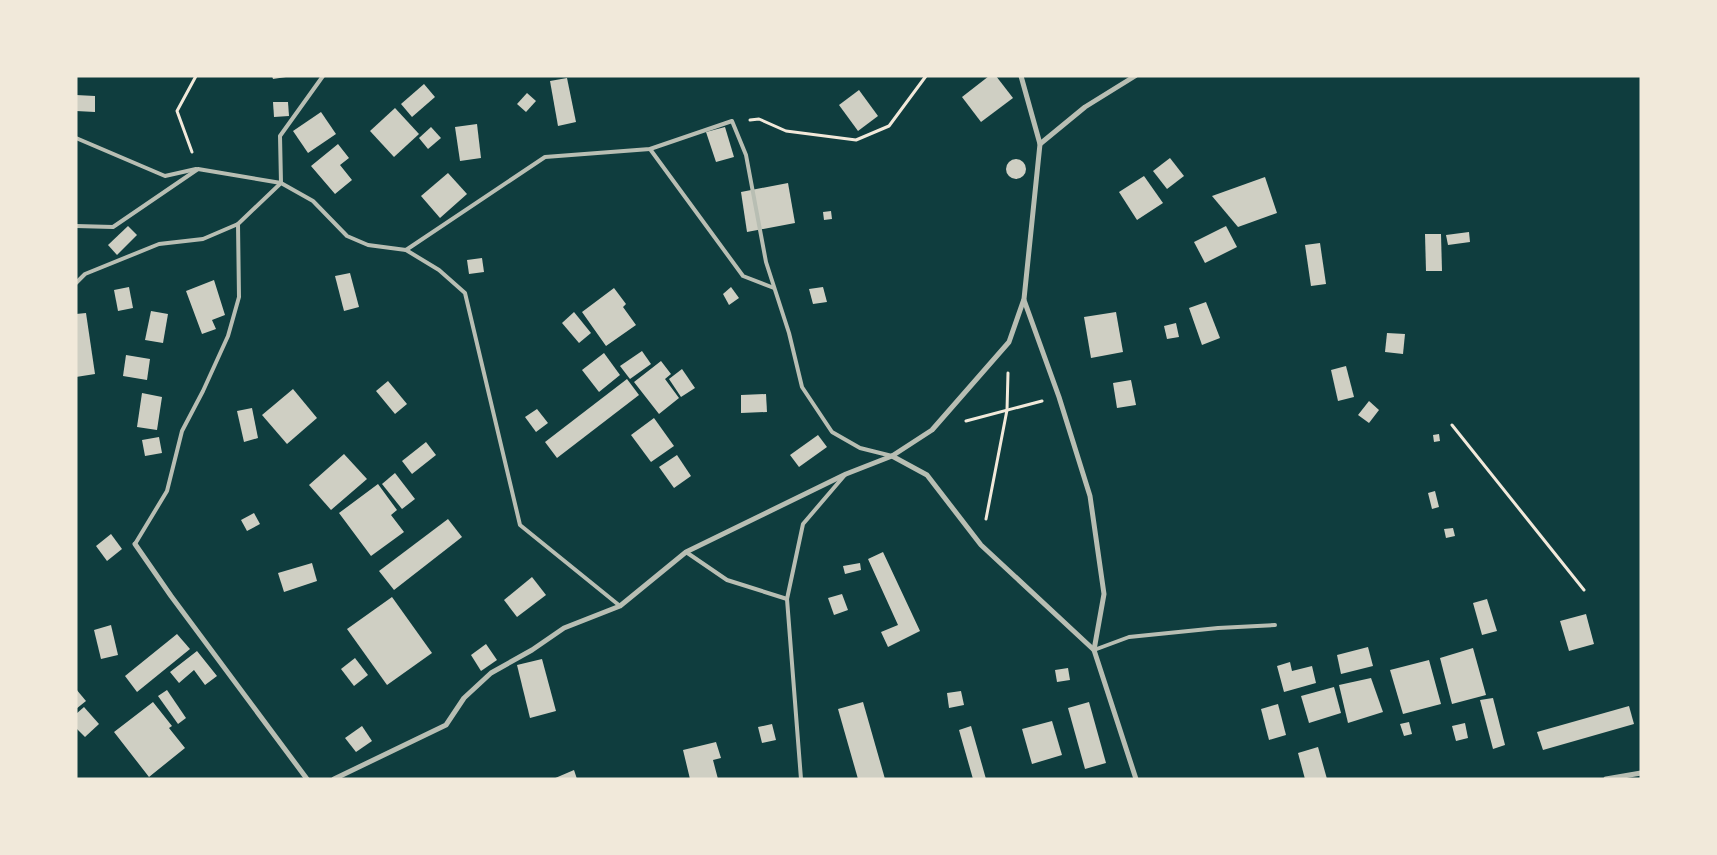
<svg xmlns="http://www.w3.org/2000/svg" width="1717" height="855" viewBox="0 0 1717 855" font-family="Quicksand,sans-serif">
	<rect width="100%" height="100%" fill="#0f3d3e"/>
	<g fill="#cfcfc3">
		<polygon points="272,76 286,76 286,77 273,79"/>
		<polygon points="989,76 996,76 1013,98 981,122 962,97"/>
		<polygon points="567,78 576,122 558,126 550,81"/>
		<polygon points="424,84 435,97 412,117 401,104"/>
		<polygon points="859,90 878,116 858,131 839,105"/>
		<polygon points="527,93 536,101 526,112 517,104"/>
		<polygon points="76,95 95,96 95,112 76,111"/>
		<polygon points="273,102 288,102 289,116 274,117"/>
		<polygon points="395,108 419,134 394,157 370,131"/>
		<polygon points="321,112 336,134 308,153 293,131"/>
		<polygon points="477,124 481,158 460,161 455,127"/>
		<polygon points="431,127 441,138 428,149 419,138"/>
		<polygon points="725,127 734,157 716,162 706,132"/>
		<polygon points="338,144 349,158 340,165 352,180 335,194 311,166"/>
		<polygon points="1170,158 1184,176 1167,189 1153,171"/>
		<circle cx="1016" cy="169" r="10"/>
		<polygon points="448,173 467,194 440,218 421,196"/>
		<polygon points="1144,176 1163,203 1137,220 1119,192"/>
		<polygon points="1265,177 1277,213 1238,227 1212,196"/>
		<polygon points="788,183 795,223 747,232 741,192"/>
		<polygon points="831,211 832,219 824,220 823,212"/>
		<polygon points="128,226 137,235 117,255 108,245"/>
		<polygon points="1226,226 1237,247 1205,263 1194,242"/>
		<polygon points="1469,232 1470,242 1448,245 1446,235"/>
		<polygon points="1425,234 1441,234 1442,271 1426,271"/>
		<polygon points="1320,243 1326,284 1311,286 1305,245"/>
		<polygon points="482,258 484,272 469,274 467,260"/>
		<polygon points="350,273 359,307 344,311 335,276"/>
		<polygon points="214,280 225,315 212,320 216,329 202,334 186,291"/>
		<polygon points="129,287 133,308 118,311 114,290"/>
		<polygon points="731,287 739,298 729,305 723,294"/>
		<polygon points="823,287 827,302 813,304 809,289"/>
		<polygon points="614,288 626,304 623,307 636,325 606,346 582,312"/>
		<polygon points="1206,302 1220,338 1202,345 1189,308"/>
		<polygon points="151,311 168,314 163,343 145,340"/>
		<polygon points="574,312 591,333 579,343 562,323"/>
		<polygon points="1116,312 1123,352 1091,358 1084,317"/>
		<polygon points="86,313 95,374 76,377 76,314"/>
		<polygon points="1176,323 1179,337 1167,339 1164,326"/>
		<polygon points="1387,333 1405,334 1403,354 1385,352"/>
		<polygon points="642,351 651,364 630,379 620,366"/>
		<polygon points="604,353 620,375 599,392 582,370"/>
		<polygon points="126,355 150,359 147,380 123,376"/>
		<polygon points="661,361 671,374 665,379 679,398 659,414 634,382"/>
		<polygon points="1346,366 1354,397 1338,401 1331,370"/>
		<polygon points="682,369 695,388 681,397 669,379"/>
		<polygon points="627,379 639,395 557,458 545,442"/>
		<polygon points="1131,380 1136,405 1117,408 1113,383"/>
		<polygon points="388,381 407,404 395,414 376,391"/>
		<polygon points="293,389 317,418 287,444 262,415"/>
		<polygon points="142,393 162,397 157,430 137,427"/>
		<polygon points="766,394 767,412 741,413 741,395"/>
		<polygon points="1369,401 1379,410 1369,423 1358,415"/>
		<polygon points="252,408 258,438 244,442 237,411"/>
		<polygon points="537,409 548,423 536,432 525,417"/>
		<polygon points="654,418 674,446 651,462 631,435"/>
		<polygon points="1439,434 1440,441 1434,442 1433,435"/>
		<polygon points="818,435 827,447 799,467 790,455"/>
		<polygon points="159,437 162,453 145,456 142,440"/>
		<polygon points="426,442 436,455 412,474 402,461"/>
		<polygon points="344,454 367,479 331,510 309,485"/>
		<polygon points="677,455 691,476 674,488 659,467"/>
		<polygon points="395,473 415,499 402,509 382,484"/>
		<polygon points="378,484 397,510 391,515 404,532 371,556 339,513"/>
		<polygon points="1435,491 1439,507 1432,509 1428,493"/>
		<polygon points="254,513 260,524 247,531 241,520"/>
		<polygon points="448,519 462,537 394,590 379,571"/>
		<polygon points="1453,528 1455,536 1446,538 1444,529"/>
		<polygon points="111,534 122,549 107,561 96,546"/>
		<polygon points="883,552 920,631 888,647 881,632 898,625 868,559"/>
		<polygon points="312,563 317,581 284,592 278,573"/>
		<polygon points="860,563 861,570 845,574 843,566"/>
		<polygon points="532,577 546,595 517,617 504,600"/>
		<polygon points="842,594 848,610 834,615 828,598"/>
		<polygon points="392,597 432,653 387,685 347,629"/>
		<polygon points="1487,599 1497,631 1482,635 1473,603"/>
		<polygon points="1586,614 1594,644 1569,651 1560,621"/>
		<polygon points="111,625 118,655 101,659 94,630"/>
		<polygon points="177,634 190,649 137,692 125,676"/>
		<polygon points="486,644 497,660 481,671 471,655"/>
		<polygon points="1368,647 1373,666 1341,674 1337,655"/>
		<polygon points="1473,648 1486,695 1452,704 1440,658"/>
		<polygon points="197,651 217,676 205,685 194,670 179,683 170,672"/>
		<polygon points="355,658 368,675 354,686 341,669"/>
		<polygon points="542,659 556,711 530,718 517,665"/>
		<polygon points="1429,660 1441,704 1403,714 1390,670"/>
		<polygon points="1290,662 1292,671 1312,666 1316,683 1284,692 1277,666"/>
		<polygon points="1068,668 1070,680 1057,682 1055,670"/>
		<polygon points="1371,678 1383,712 1348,723 1339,685"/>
		<polygon points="1334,687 1341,713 1309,723 1301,696"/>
		<polygon points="76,689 86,701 76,709"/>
		<polygon points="167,690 186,718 178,724 158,696"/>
		<polygon points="961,691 964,705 949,708 947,693"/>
		<polygon points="1493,698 1505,745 1493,749 1480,700"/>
		<polygon points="153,702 172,726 169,728 185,748 149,777 114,732"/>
		<polygon points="863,702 885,779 858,779 838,709"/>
		<polygon points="1089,702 1106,763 1085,769 1068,708"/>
		<polygon points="1278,704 1286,735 1269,740 1261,709"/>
		<polygon points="1629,706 1634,724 1543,750 1537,732"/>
		<polygon points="84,707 99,724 85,737 76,728 76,714"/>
		<polygon points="1052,721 1062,755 1032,764 1022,729"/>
		<polygon points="1409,722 1412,734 1404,736 1400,724"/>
		<polygon points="1465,723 1468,738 1456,741 1452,726"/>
		<polygon points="772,724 776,740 762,743 758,727"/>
		<polygon points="362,726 372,741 356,752 345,738"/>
		<polygon points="971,726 986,779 973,779 959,730"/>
		<polygon points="716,742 721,758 713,760 718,779 690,779 683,750"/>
		<polygon points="1318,747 1327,779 1305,779 1298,753"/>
		<polygon points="574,770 577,779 553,779"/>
	</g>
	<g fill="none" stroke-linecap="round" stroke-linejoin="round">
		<g stroke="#f1e9da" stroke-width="3">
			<polyline points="750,120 759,119 786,131 856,140 889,126 926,76"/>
			<polyline points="192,152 177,111 196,76"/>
			<polyline points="966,421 1042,401"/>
			<polyline points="1452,425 1584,590"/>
			<polyline points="986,519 1007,410 1008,373"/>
		</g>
		<g stroke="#b8beb3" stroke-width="4">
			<polyline points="76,138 165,176 196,169"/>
			<polyline points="650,149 743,276 774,288"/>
			<polyline points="76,226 113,227 198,169 281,183 280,136 323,76"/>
			<polyline points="406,250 439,270 465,293 520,525 620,606"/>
			<polyline points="76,283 85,274 159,244 203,239 238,224"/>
			<polyline points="135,544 167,491 182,431 203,391 228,336 239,297 238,224 281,183 313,201 347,236 368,245 406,250 545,157 650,149 732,121 746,155 766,262 789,333 802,387 832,432 860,448 892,456"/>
			<polyline points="686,552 727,580 787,599"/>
			<polyline points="1094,650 1129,637 1218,628 1275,625"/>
			<polyline points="801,779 787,599 803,524 844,476"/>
		</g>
		<g stroke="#b8beb3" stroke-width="5">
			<polyline points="1040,144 1085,107 1135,76"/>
			<polyline points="1024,300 1059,397 1090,496 1104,594 1094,650 1136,779"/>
			<polyline points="892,456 927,475 981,545 1094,650"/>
			<polyline points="135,544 171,596 307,779"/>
			<polyline points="334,779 446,725 464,698 491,673 532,650 564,628 620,606 686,552 846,474 892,456 932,430 1009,342 1024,299 1040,144 1021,76"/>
			<polyline points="1606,779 1641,773"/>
		</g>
	</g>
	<rect width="1717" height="855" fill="none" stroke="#f1e9da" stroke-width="155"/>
</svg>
